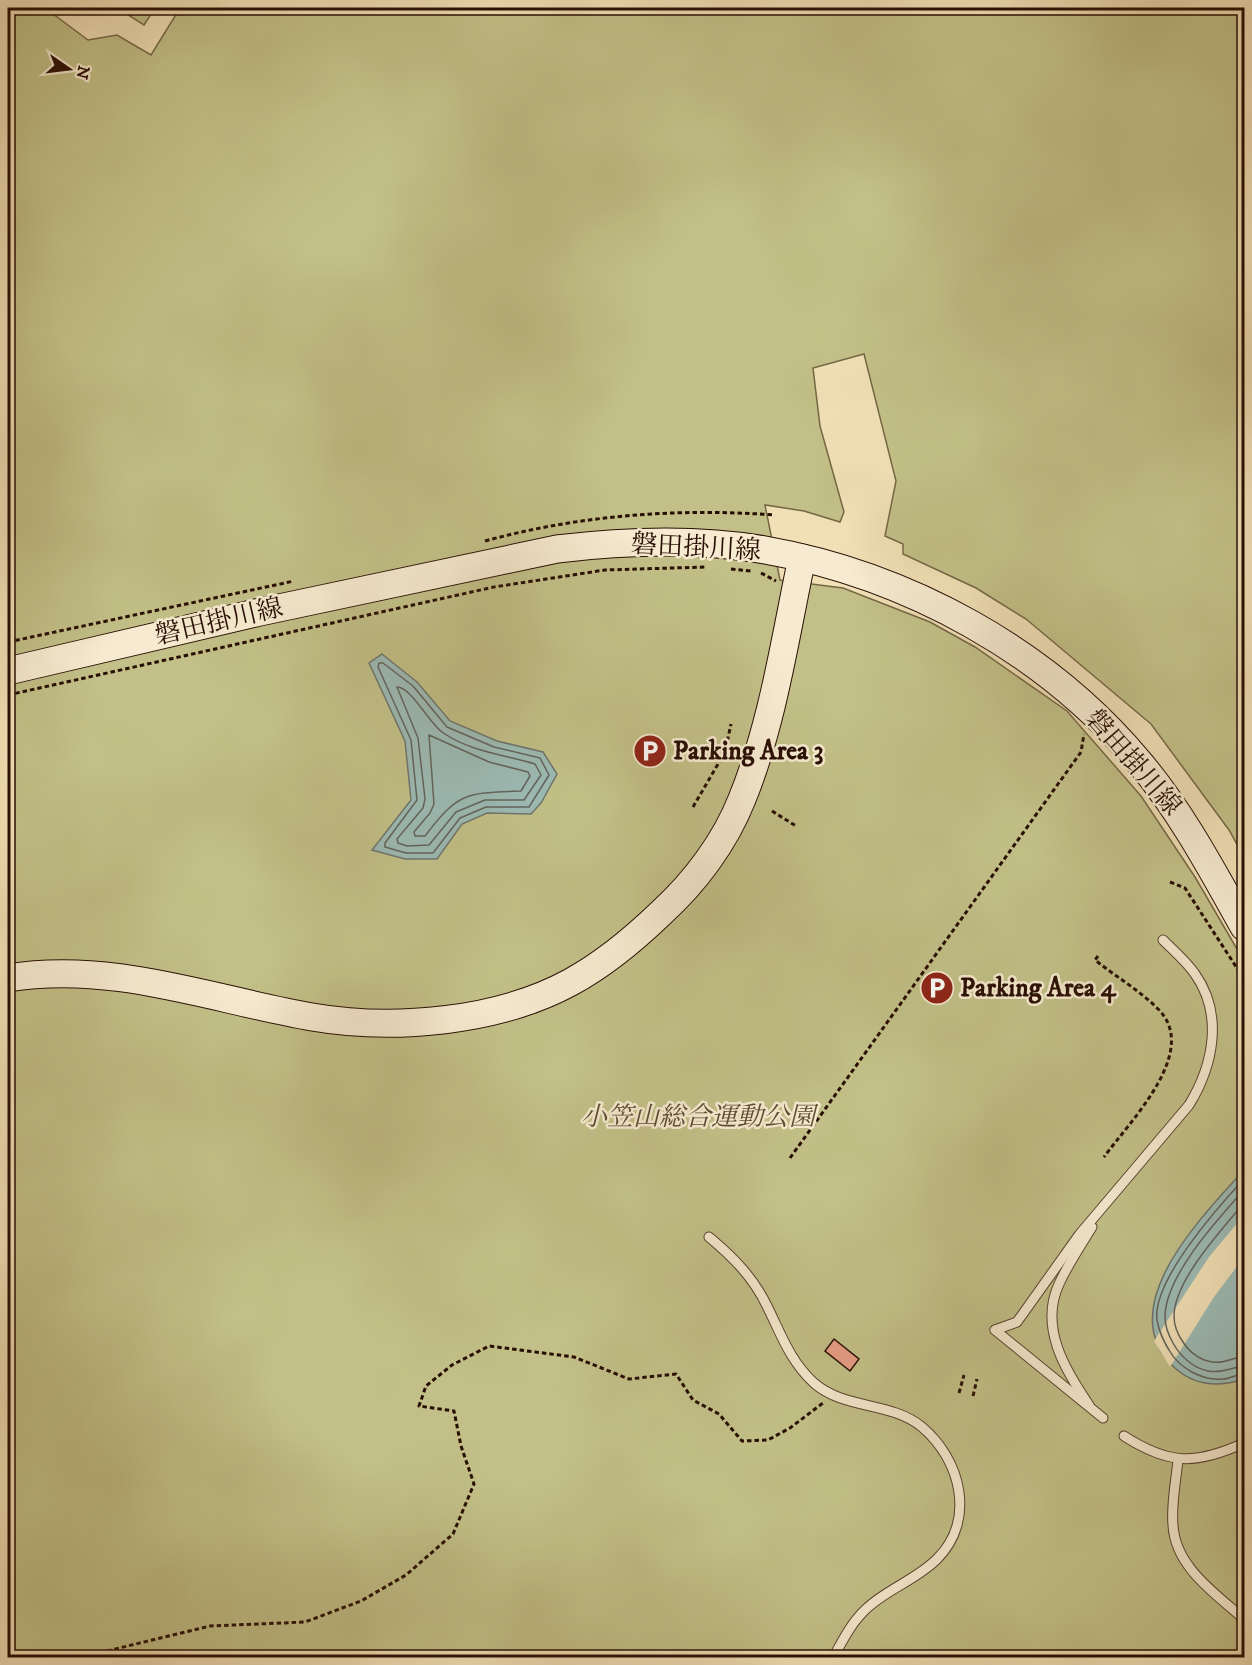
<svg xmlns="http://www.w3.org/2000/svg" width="1252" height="1665" viewBox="0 0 1252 1665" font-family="'IM FELL DW Pica','Noto Serif JP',serif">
	<rect width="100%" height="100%" fill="#f1e0b6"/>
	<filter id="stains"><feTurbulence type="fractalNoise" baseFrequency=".00333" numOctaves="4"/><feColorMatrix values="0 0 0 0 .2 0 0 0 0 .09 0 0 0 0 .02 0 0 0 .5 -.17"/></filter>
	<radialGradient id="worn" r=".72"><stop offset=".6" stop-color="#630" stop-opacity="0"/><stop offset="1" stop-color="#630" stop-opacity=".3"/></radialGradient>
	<g fill="#c2c088" stroke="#756746" stroke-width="1.5">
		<polygon points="8,8 45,8 88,40 117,35 151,55 180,8 1244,8 1244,857 1229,830 1151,724 1026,619 976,588 903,554 903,544 885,536 896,481 864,354 813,368 820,426 844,512 840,522 804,511 765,505 780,580 843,588 930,622 975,647 1067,711 1141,796 1195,877 1244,961 1244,1657 8,1658"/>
		<polygon points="117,8 155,8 144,25"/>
	</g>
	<g fill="#9cbbb5" stroke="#6e766e" stroke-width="1.5">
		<polygon points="382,654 417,682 450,721 497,741 543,752 557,774 541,803 531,814 487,813 462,824 437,859 405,859 372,850 411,800 405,741 369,663"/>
		<path d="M1244,1170V1379C1220,1387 1197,1387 1176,1369C1108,1309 1204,1215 1244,1170Z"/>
	</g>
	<polygon fill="#f1e0b6" points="1244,1215 1244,1257 1214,1297 1170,1367 1154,1341 1209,1257"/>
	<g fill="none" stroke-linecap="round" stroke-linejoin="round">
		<g stroke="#62645c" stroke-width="1.5">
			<polygon points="379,663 383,663 413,686 447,727 494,747 540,758 549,775 529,807 486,807 460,818 433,853 406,853 385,847 385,843 417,800 411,740 378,667"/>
			<path d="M397,687C411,687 429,723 442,732C468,751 505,755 535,764L541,775L524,800H485L456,812L429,845L407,846L398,843L397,839L423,808L425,799L418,738Z"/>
			<path d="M429,735L489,762L528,772L530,776L521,791C467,793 459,791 425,836H415L414,832L430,813L434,804Z"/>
			<path d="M1244,1179C1218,1207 1152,1281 1157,1320C1159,1331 1164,1342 1169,1350C1179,1368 1202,1381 1223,1379C1230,1379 1237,1374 1244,1374"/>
			<path d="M1244,1190C1218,1219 1165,1276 1165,1317C1165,1325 1169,1336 1173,1343C1180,1356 1193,1368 1208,1371C1222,1374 1232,1367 1244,1366"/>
			<path d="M1244,1203C1222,1229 1174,1281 1174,1316C1174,1325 1178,1335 1183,1342C1189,1352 1201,1361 1213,1362C1224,1364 1233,1357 1244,1357"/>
		</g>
		<g stroke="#6e766e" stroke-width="5">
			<polyline points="8,939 10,954"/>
			<polyline points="1241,999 1244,998"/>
		</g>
	</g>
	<polygon fill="#e89e86" stroke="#280e04" stroke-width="1.5" points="834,1339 859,1359 850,1371 825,1351"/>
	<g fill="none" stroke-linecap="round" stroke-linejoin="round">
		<defs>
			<g id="lane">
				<path d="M709,1237C733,1257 753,1277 767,1306C781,1334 790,1361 814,1383C845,1410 890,1401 922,1427C961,1460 976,1520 937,1559C916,1580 887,1589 866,1609C851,1623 843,1640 833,1658"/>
				<path d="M995,1330L1017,1322L1079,1235L1189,1105C1213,1066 1224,1015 1195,974C1187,962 1174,951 1163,940"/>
				<polyline points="995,1330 1103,1418"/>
				<path d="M1089,1405C1065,1370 1039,1327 1059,1284C1068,1264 1081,1245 1092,1227"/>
				<path d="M1124,1436C1169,1465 1196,1465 1244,1443"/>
				<path d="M1178,1460C1176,1481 1171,1504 1173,1525C1175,1567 1216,1594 1244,1619"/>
			</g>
			<g id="secondary">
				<path d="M8,671L260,612L557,549C624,541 697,538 765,550C907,575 1047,651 1140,763C1182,813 1212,870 1244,927"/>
				<path d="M8,978C112,961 210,999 312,1017C393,1031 498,1022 571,982C604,964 634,939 661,913C695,882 725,842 742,799C773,723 785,638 802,558"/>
			</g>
		</defs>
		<use href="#lane" stroke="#5a4230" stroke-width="11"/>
		<use href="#secondary" stroke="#280e04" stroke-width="29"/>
		<g stroke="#280e04" stroke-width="3" stroke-dasharray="4.5 3" stroke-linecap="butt">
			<path d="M485,541C580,515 677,508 775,515"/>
			<polyline points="731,569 751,571"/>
			<polyline points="761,573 776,581"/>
			<polyline points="8,642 294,581"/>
			<polyline points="8,695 494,587 605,570 706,567"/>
			<polyline points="693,807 725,752 731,724"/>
			<polyline points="772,811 796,826"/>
			<polyline points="1170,882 1185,888 1244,979"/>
			<path d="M1098,956L1095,960C1115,976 1139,990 1157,1008C1202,1050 1130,1121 1104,1157"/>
			<polyline points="790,1158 1081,752 1084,734"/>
			<polyline points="959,1393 964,1375"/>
			<polyline points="973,1396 977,1379"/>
			<polyline points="78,1658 210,1626 305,1622 361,1601 406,1575 453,1534 474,1484 461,1446 454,1411 419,1406 426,1386 452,1365 489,1346 574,1357 629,1379 676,1374 693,1400 719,1414 742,1441 768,1440 790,1428 823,1403"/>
		</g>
		<use href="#lane" stroke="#f6ebd0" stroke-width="9"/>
		<use href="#secondary" stroke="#f6ebd0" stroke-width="27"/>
	</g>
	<defs>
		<symbol id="parking-disc" viewBox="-11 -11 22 22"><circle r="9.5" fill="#8f2418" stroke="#f6ebd0"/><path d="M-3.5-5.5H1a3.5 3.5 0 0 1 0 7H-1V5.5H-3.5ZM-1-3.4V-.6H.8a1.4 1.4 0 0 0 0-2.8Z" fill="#fff"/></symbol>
	</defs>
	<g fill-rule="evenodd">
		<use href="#parking-disc" x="631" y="732" width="38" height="38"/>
		<use href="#parking-disc" x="918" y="969" width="38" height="38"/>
	</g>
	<g text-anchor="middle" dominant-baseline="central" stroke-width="5" stroke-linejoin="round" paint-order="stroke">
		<g font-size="26" fill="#280e04" stroke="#f6ebd0">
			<text transform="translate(696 548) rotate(3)">磐田掛川線</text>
			<text transform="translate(219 622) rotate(-13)">磐田掛川線</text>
			<text transform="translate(1133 763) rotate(49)">磐田掛川線</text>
		</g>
		<g font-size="26" font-weight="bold" fill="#280e04" stroke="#f6ebd0" text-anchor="start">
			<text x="673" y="751">Parking Area 3</text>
			<text x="960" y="988">Parking Area 4</text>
		</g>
		<g font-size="26" font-style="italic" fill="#5e4c32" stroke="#f6ebd0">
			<text x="698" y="1117">小笠山総合運動公園</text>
		</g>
	</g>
	<rect width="1252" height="1665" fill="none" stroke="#f1e0b6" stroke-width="30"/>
	<rect x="9" y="9" width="1234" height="1647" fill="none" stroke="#280e04" stroke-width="3"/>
	<rect x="15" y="15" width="1222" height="1635" fill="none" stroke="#280e04" stroke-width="1.5"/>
	<g transform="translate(69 69) rotate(104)" stroke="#f6ebd0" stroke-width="4.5" paint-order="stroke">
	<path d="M0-4.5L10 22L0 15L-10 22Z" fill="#280e04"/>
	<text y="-9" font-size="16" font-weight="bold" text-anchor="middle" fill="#280e04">N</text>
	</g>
	<rect width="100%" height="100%" filter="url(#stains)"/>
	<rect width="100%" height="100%" fill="url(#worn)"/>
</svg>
